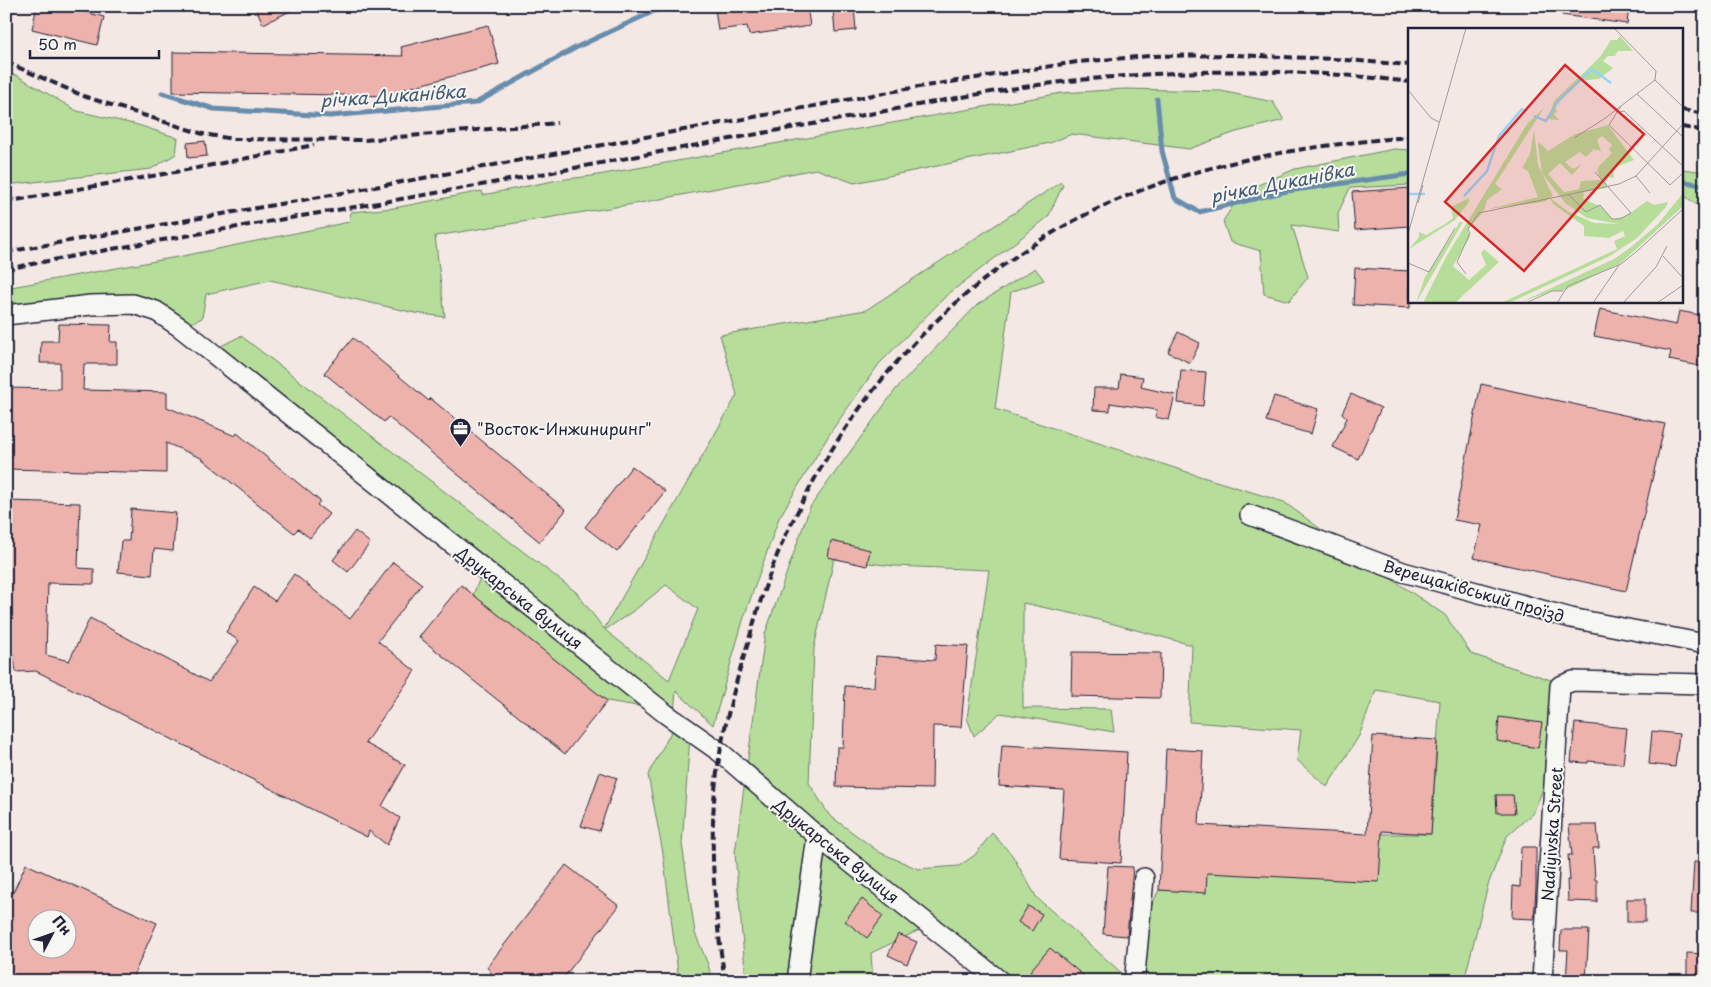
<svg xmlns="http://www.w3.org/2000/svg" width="1711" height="987" viewBox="0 0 1711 987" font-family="'Playpen Sans',sans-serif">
	<rect width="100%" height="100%" fill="#f4e8e4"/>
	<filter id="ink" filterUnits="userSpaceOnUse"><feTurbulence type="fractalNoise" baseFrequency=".02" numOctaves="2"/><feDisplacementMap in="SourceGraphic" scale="10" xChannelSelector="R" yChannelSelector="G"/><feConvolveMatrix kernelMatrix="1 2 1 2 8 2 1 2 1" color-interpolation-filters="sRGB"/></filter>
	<g filter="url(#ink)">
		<g fill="#b6de9a" stroke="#6c806a" fill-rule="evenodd">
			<polygon points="6,73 16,75 77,111 138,125 178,138 176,154 151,169 6,185"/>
			<polygon points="1125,89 1221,91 1273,102 1284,120 1236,132 1189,149 1072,134 1050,143 854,183 816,169 640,203 435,236 445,317 415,313 270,280 206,294 202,318 181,328 156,311 6,315 6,288 183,256 349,222 351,212 394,208 482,191 483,195 558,180 592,176 1062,93"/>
			<polygon points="1394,149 1410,150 1410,185 1350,188 1338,213 1339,232 1292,225 1308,277 1289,301 1264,294 1261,251 1230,242 1223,221 1242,192 1295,169"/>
			<polygon points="1682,169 1705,172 1705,211 1682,194"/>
			<path d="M1061,182L1063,185L1048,217L947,295L879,364L832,430L779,518L744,617L713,725L676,691L674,712L607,701L473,595L486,563L221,346L241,336L576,592L604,629L737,395L720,335L866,310ZM666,585L698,609L669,680L605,630L636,609Z"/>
			<path d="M1035,268L1044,280L1011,292L995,409L1196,475L1284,502L1353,553L1445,615L1471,654L1551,680L1556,758L1533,813L1507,836L1488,885L1464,981H1291L1276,975L1271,981H1174L1171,976L1165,981H1000L930,925L871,953L873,981H746L735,853L765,634L810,507L896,389L977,305ZM834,559L894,566L989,570L967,718L974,736L1000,713L1114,732L1111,709L1023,708V603L1084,616L1192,645L1189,722L1301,730L1297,760L1327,787L1359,736L1376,690L1440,701L1431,834H1382L1207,873L1159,890L1131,946L1124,975L1037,898L1012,855L992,833L975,855L959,866L918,869L879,852L829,815L809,783L814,648Z"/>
			<polygon points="677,721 690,736 682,844 695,933 707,962 713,981 679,981 663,853 648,775"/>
		</g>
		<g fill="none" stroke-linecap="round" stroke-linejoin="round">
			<g stroke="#678cab" stroke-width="5">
				<polyline points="162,93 214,109 330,116 476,103 577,47 665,6"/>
				<polyline points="1157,99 1162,151 1175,198 1199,212 1287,191 1410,174"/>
				<polyline points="1682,181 1705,186"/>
			</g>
		</g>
		<g fill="#eeb2ad" stroke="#22223b" fill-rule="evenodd">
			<polygon points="37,6 61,6 104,17 97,45 32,29"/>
			<polygon points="255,6 301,6 263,24"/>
			<polygon points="732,6 807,6 810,26 749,35 747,26 718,30 715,9"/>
			<polygon points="1563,6 1629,6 1627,24 1562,15"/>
			<polygon points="854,7 856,30 835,32 833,9"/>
			<polygon points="488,25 499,64 396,91 396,96 173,92 173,52 403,56 401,47"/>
			<polygon points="205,141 207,156 188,158 187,143"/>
			<polygon points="1410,188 1410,226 1355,230 1352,192"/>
			<polygon points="1355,268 1410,271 1410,308 1353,305"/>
			<polygon points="1600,309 1676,325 1679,311 1705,316 1705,367 1669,360 1671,351 1594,336"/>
			<polygon points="59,324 111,325 110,342 117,342 117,364 84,364 83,390 167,392 167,407 235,436 237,433 320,501 317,505 329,514 310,538 298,529 294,533 201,458 166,443 166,473 6,469 6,388 60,389 60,363 40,363 41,341 58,341"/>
			<polygon points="1178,332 1200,343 1190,363 1168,352"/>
			<polygon points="353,338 429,401 430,398 566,510 540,542 388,417 384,422 324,373"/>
			<polygon points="1181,370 1206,372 1203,406 1178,403"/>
			<polygon points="1121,374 1143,377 1141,387 1175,395 1169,420 1155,417 1157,410 1110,403 1110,411 1093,410 1094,388 1119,388"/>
			<polygon points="1481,384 1665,424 1626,591 1474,558 1482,525 1454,520"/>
			<polygon points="1351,394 1381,408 1358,459 1333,447 1347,418 1342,413"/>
			<polygon points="1274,396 1318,409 1311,434 1266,421"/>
			<polygon points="632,466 665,491 617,552 585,527"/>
			<polygon points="6,501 80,503 78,568 94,569 94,584 48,583 46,655 69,661 90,618 209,682 239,641 226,632 254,587 275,601 294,574 350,619 393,562 422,584 378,641 415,671 365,743 405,765 382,806 400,818 387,845 369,831 367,837 36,671 16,672 13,654 6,653"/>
			<polygon points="131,509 176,513 173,551 154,549 152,575 118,572 121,541 129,541"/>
			<polygon points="355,531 370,543 348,572 333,560"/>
			<polygon points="831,541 870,550 867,566 828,557"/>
			<polygon points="461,585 607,701 565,754 419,637"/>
			<polygon points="936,644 968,646 961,727 933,726 932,789 836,787 837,747 843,747 845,686 874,687 876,656 935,660"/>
			<polygon points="1072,652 1161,653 1160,698 1071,696"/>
			<polygon points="1499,717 1542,723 1538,748 1497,741"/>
			<polygon points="1575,723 1627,728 1623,764 1588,761 1588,763 1571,762"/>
			<polygon points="1652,731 1679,734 1675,767 1649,764"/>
			<polygon points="1373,736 1437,740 1431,834 1382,831 1379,882 1207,873 1206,893 1159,890 1166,749 1203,751 1199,825 1367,834"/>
			<polygon points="1002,745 1127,752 1121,863 1059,859 1064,790 999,786"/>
			<polygon points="600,772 617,778 599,831 581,826"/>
			<polygon points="1496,795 1513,795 1515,813 1497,813"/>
			<polygon points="1569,825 1597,825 1599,848 1593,848 1595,880 1597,880 1597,902 1568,901 1567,880 1570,880 1568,855 1572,855"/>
			<polygon points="1521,847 1536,847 1536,887 1534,919 1512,918 1513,886 1520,887"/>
			<polygon points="1694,862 1705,862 1705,913 1691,913"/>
			<path d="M26,864L157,923L131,981H6V908ZM38,920H68V950H38Z"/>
			<polygon points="566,865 619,906 561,981 497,981 487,967"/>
			<polygon points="1108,866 1133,867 1127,936 1103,934"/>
			<polygon points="862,899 883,916 867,938 845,921"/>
			<rect x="1627" y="899" width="18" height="23"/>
			<polygon points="1028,906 1042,914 1032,931 1018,922"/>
			<polygon points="1561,930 1589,930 1586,981 1566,981 1568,950 1560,950"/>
			<polygon points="898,934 917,942 907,964 888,955"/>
			<polygon points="1050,948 1090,981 1042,981 1030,971"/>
			<polygon points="1687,953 1705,954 1705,980 1687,980"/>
		</g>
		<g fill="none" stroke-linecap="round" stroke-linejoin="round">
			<defs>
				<g id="minor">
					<polyline points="6,315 91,305 133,304 156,311 181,328 666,714 720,752 817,836 1000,981"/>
					<polyline points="1250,515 1403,572 1571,618 1705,644"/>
					<polyline points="797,981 817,836"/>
					<polyline points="1133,981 1135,974 1144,878"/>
					<polyline points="1542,981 1560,686 1573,681 1705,684"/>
				</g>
			</defs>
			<use href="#minor" stroke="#22223b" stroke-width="22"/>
			<use href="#minor" stroke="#f6f6f2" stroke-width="19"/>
			<g stroke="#22223b" stroke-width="4" stroke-dasharray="8 4" stroke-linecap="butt">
				<polyline points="6,62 86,97 203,134 233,139 365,140 557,123"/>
				<polyline points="1682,110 1705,114"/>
				<polyline points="1682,127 1705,131"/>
				<polyline points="6,199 16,200 192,169 314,145"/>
				<polyline points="6,252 331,195 906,89 1077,62 1150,56 1234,55 1333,59 1410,65"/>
				<path d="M6,269C200,231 396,202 590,165C681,148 772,131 864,115C929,103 995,90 1061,82C1176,69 1294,67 1410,82"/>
				<path d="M725,981C716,921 710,861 714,801C718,747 732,694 748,643C757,611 767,579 780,548C785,535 792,522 799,509C860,384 960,279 1085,215C1186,164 1298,146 1410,137"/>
			</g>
		</g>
	</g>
	<defs>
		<symbol id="office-pin" viewBox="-11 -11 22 30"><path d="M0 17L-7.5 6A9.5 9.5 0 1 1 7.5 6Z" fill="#22223b" stroke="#f6f6f2"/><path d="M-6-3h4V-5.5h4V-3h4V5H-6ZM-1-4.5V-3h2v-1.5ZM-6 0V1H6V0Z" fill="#fff"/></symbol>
	</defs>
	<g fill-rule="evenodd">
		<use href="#office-pin" x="448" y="416" width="25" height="34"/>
	</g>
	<g text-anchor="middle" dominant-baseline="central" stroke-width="4" stroke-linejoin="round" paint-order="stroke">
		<g font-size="16" fill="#22223b" stroke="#f6f6f2" text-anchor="start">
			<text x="477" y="428">"Восток-Инжиниринг"</text>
		</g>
		<g font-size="16" fill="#22223b" stroke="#f6f6f2">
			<text transform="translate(1474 590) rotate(16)">Верещаківський проїзд</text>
			<text transform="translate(520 597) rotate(38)">Друкарська вулиця</text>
			<text transform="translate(1551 834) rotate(-86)">Nadiyivska Street</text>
			<text transform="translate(837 850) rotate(39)">Друкарська вулиця</text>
		</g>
		<g font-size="18" font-style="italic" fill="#445773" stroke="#f6f6f2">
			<text transform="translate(393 95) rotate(-4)">річка Диканівка</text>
			<text transform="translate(1282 182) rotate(-11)">річка Диканівка</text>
		</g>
	</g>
	<g transform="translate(1408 28)">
		<rect width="275" height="275" fill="#f4e8e4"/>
		<path d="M212,8L225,23H210L207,28H200L195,33L205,40L191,51L169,53L147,79L149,83L146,86L151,92L140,91L146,73L192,29L203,12H209ZM136,80L87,156L94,161L79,172L76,183L60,201L62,209L45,238L61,252L78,237L73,225L76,221L91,234L47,275H15L38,229L119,96ZM200,97L226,132L205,140L206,150L197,149L199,160L176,164L175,171L194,179L205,191L218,188L239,173L246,177L260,174L258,179L229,210L202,228L101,275H93L209,221L206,213L217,208L215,203L201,210L176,208V198L145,176L142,170L161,184L186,195L211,196L179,190L157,175L134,145L130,117L132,110L131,114L140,123L167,106ZM194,108L204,117L201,122L204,125L191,138L189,143L193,152L173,153L171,161L156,164L140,146L152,135L164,147L174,136L165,141L157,134L172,124L178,129L186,121L193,123L189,112ZM126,102L130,137L145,168L136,174L80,181L130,169L120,143L114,140L122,126ZM275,165L274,179L213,235L155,263H144L111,275L206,231L223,219L250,196ZM61,170V174L47,192L1,221L11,209V204L18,207L37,196L45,190L43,179ZM52,194H55L8,275L17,249Z" fill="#b6de9a" fill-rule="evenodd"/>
		<path fill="none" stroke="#95d2f6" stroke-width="2.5" d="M126,88L138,93L150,73L184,41L203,55M0,166H17M56,168L79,143L91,108L114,81L116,82"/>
		<path fill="none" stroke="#a099a0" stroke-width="1" d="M206,0L248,43L247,52L275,79M0,62L23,90L31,94M229,66L275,109M213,78L201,97L262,157L275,145M212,84L216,83L275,138M166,110L196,91L247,52M228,148L242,165M161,167L178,184L192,177L204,191H212L223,185L187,144M10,175L15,157M0,206L58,0M255,228L275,250M0,235L21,244L47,200M58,246L49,234L62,205L60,201L71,185L211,156L228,148L275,96M118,275L144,263H155M149,275L160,258L213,236L228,224L275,181M185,275L211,237M215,275L248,239L259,218M249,275L275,257"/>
		<path fill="#d62828" fill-opacity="0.15" stroke="#d62828" stroke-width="2.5" d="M157,37L236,106L116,243L37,174Z"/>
		<rect width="275" height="275" fill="none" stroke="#22223b" stroke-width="2.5"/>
	</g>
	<rect width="1711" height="987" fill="none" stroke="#f6f6f2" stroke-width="25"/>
	<rect x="12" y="12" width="1686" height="962" fill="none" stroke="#22223b" stroke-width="2" filter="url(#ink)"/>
	<g transform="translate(52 934) rotate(49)"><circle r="24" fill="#f6f6f2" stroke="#a1a1a9"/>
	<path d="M0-4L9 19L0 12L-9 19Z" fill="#22223b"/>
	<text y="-8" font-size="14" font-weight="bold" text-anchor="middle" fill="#22223b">Пн</text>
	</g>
	<path d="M30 50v8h129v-8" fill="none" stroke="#22223b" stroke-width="2.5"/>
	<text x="38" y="50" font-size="15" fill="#22223b" stroke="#f6f6f2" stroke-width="4" paint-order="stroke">50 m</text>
</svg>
